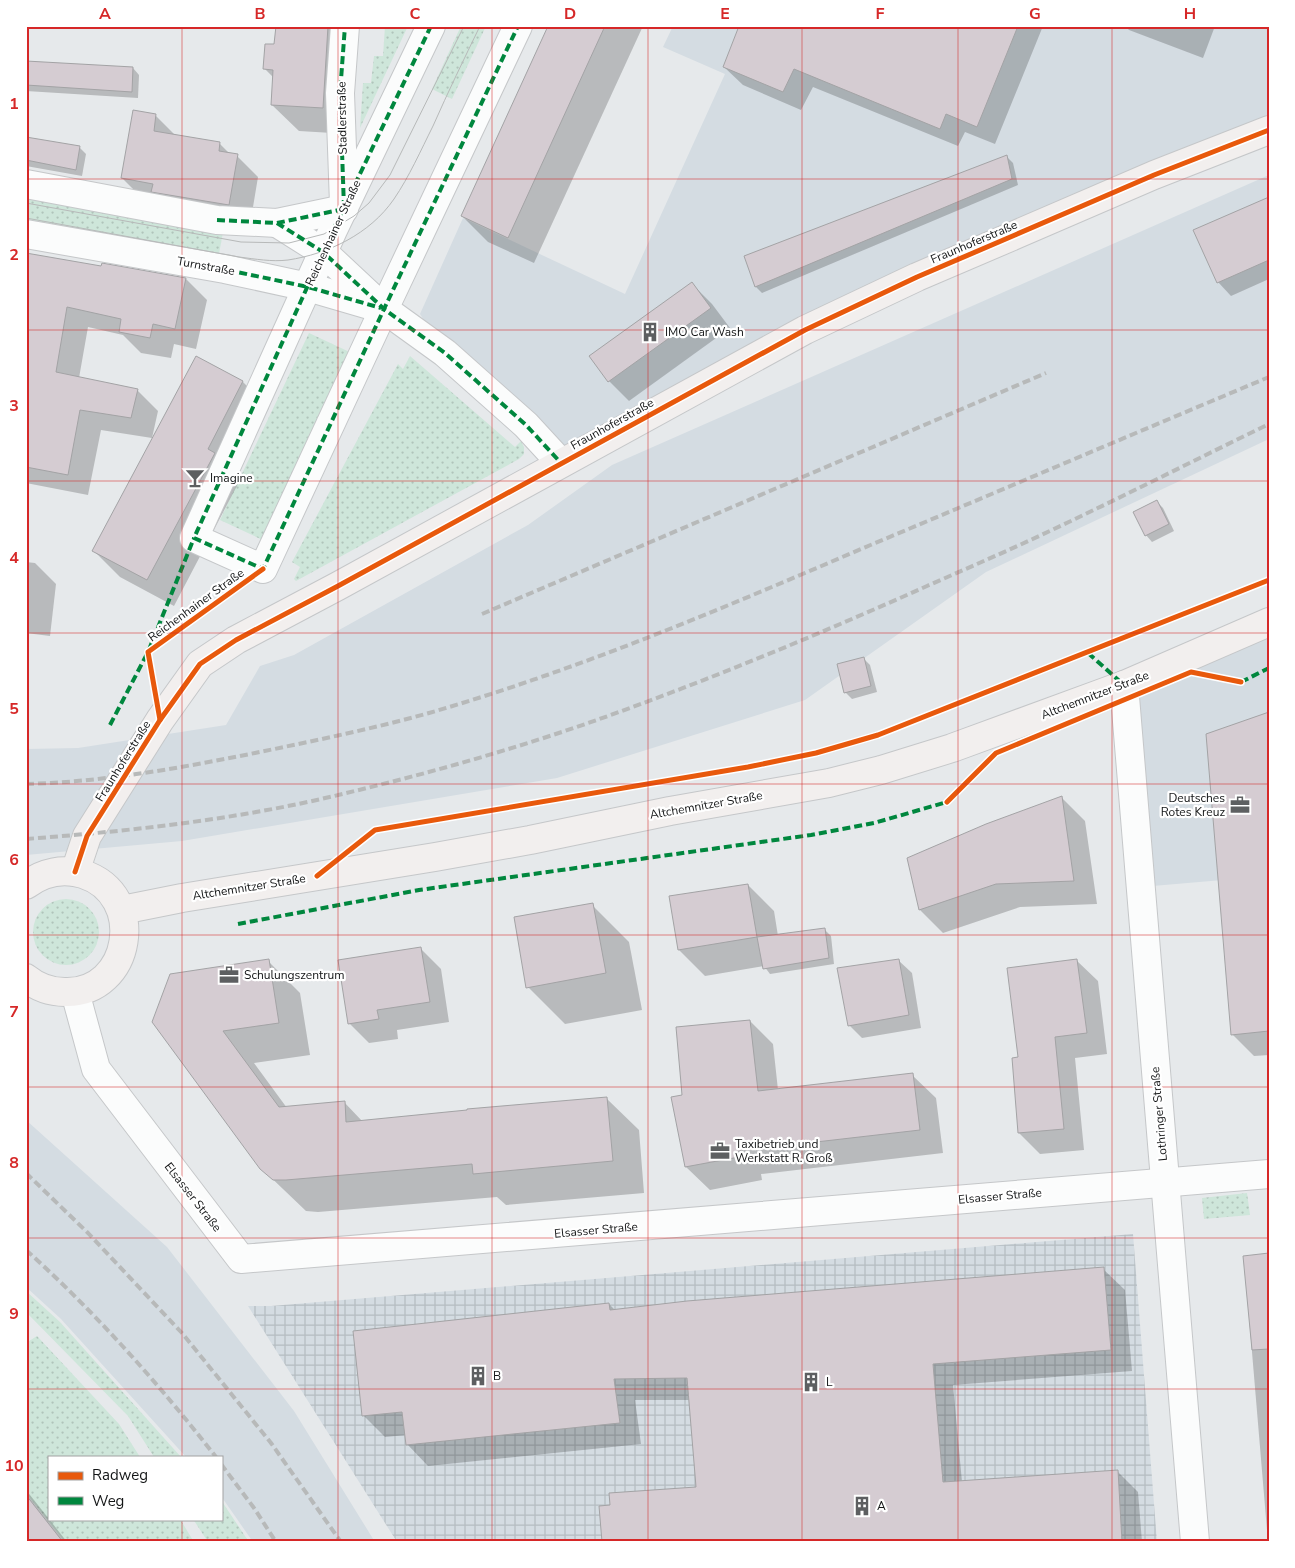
<svg xmlns="http://www.w3.org/2000/svg" width="1295" height="1568" viewBox="0 0 1295 1568" font-family="'Nunito Sans',sans-serif">
	<defs>
		<pattern id="industrial-grid" width="8" height="8" patternUnits="userSpaceOnUse" patternTransform="scale(1.25)"><rect width="8" height="8" fill="#d4dce2"/><path d="M0 4h8M4 0v8" fill="none" stroke="#b5bcc1"/></pattern>
		<pattern id="grass-dots" width="8" height="8" patternUnits="userSpaceOnUse" patternTransform="scale(1.25)"><rect width="8" height="8" fill="#cee6da"/><path d="M2 2h.1M6 6h.1" fill="none" stroke="#b0c4ba" stroke-width="1.8" stroke-linecap="round"/></pattern>
	</defs>
	<rect width="100%" height="100%" fill="#e6e9eb"/>
	<g fill="#d4dce2">
		<polygon points="673,26 1269,26 1269,130 1154,175 561,463 445,353 420,314 463,218 625,294 725,74 663,47"/>
		<polygon points="1269,175 1269,439 986,572 805,700 557,778 182,841 26,855 26,749 78,748 226,725 260,666 294,655 528,525 612,465"/>
		<polygon points="1269,622 1269,876 1141,887 1124,685"/>
		<polygon points="26,1120 167,1247 294,1411 375,1542 253,1542 221,1496 221,1457 186,1457 61,1319 26,1287"/>
	</g>
	<polygon fill="url(#industrial-grid)" points="1133,1234 1157,1542 397,1542 248,1306 271,1306"/>
	<g fill="url(#grass-dots)">
		<polygon points="385,26 408,26 360,128 363,83 371,83 374,56 383,56"/>
		<polygon points="461,26 486,26 452,99 432,89"/>
		<polygon points="26,192 224,227 218,259 26,225"/>
		<polygon points="309,333 356,355 267,542 220,520"/>
		<polygon points="410,356 515,447 521,441 524,447 524,454 519,459 296,581 294,579 300,567 292,562 398,364 403,369"/>
		<circle cx="66" cy="932" r="33"/>
		<polygon points="1247,1193 1250,1215 1204,1219 1202,1198"/>
		<polygon points="26,1291 60,1322 181,1457 154,1457 128,1416 26,1312"/>
		<polygon points="37,1336 119,1424 140,1457 49,1457 49,1519 180,1519 194,1542 65,1542 26,1493 26,1343"/>
		<polygon points="221,1501 223,1503 249,1542 208,1542 193,1519 221,1519"/>
	</g>
	<g fill="#0003">
		<polygon points="277,26 356,26 349,134 299,131 272,105 274,78 265,69 276,45"/>
		<polygon points="549,26 643,26 534,263 488,242 462,216"/>
		<polygon points="741,26 1043,26 995,144 965,132 958,146 813,87 801,110 743,85 724,67"/>
		<polygon points="1125,26 1215,26 1203,58 1129,30"/>
		<polygon points="26,62 133,68 139,75 138,98 26,91"/>
		<polygon points="134,112 156,116 176,136 220,144 231,155 237,156 258,177 250,225 143,199 122,178"/>
		<polygon points="26,138 79,147 86,154 82,176 26,166"/>
		<polygon points="1007,157 1013,163 1018,185 762,293 756,287 746,257"/>
		<polygon points="1269,198 1269,279 1231,296 1218,282"/>
		<polygon points="26,254 102,268 103,265 186,279 207,300 196,349 174,344 171,358 141,353 123,335 88,327 79,378 137,390 158,411 152,438 101,430 88,495 26,483"/>
		<polygon points="692,284 712,304 730,328 629,401 609,381"/>
		<polygon points="196,358 243,382 269,408 234,474 240,480 174,606 120,577 94,551"/>
		<polygon points="1157,502 1163,508 1174,531 1152,542 1146,535"/>
		<polygon points="26,562 35,563 56,584 50,636 26,633"/>
		<polygon points="864,659 870,665 877,692 852,699 845,692"/>
		<polygon points="1269,714 1269,1055 1254,1056 1232,1034"/>
		<polygon points="1061,797 1085,821 1097,904 1020,907 943,933 920,910 909,858"/>
		<polygon points="748,885 774,911 778,936 825,930 831,936 834,964 770,974 764,966 705,976 679,950"/>
		<polygon points="592,905 629,942 642,1010 565,1024 528,987"/>
		<polygon points="421,949 441,969 449,1022 397,1030 398,1039 369,1043 349,1023"/>
		<polygon points="898,960 912,973 921,1028 862,1038 849,1025"/>
		<polygon points="1076,960 1098,981 1107,1054 1075,1058 1084,1150 1040,1154 1019,1133 1020,1058"/>
		<polygon points="268,961 300,993 310,1055 254,1063 287,1108 344,1102 363,1122 606,1098 639,1130 644,1193 506,1205 497,1197 318,1212 306,1211 261,1168 154,1022"/>
		<polygon points="750,1021 773,1044 778,1090 912,1075 936,1098 943,1153 761,1174 762,1180 710,1190 686,1167 684,1096"/>
		<polygon points="1269,1255 1269,1542 1268,1542 1244,1257"/>
		<polygon points="1103,1269 1125,1290 1132,1371 953,1385 962,1482 1117,1471 1138,1492 1142,1542 603,1542 698,1488 690,1400 635,1400 641,1444 428,1466 407,1444 406,1435 385,1437 364,1416 609,1304 615,1310"/>
		<polygon points="26,1490 49,1519 67,1542 26,1542"/>
	</g>
	<g fill="#d5ccd2" stroke="#a3a3a5">
		<polygon points="276,26 328,26 323,108 271,105 273,70 263,69 265,44 274,44"/>
		<polygon points="548,26 605,26 508,238 461,216"/>
		<polygon points="739,26 1018,26 977,127 946,114 940,129 794,69 783,92 723,67"/>
		<polygon points="26,61 133,67 132,92 26,85"/>
		<polygon points="133,110 156,114 154,131 220,142 219,151 238,154 229,205 151,192 153,184 121,178"/>
		<polygon points="26,137 80,146 76,170 26,160"/>
		<polygon points="1007,155 1012,179 755,287 744,256"/>
		<polygon points="1269,197 1269,260 1217,283 1193,230"/>
		<polygon points="26,253 101,266 102,263 186,278 175,329 153,324 150,338 119,332 121,319 67,307 56,372 138,389 131,418 80,410 68,475 26,467"/>
		<polygon points="692,282 711,308 608,382 589,356"/>
		<polygon points="196,356 243,381 208,449 215,453 147,580 92,551"/>
		<polygon points="1157,500 1169,524 1145,536 1133,512"/>
		<polygon points="864,657 871,686 844,693 837,664"/>
		<polygon points="1269,712 1269,1031 1231,1035 1206,734"/>
		<polygon points="1062,796 1074,881 996,884 919,910 907,858 986,824"/>
		<polygon points="748,884 757,937 678,950 669,896"/>
		<polygon points="593,903 606,973 526,988 514,917"/>
		<polygon points="825,928 829,958 763,969 757,937"/>
		<polygon points="421,947 430,1002 377,1010 379,1019 348,1024 338,960"/>
		<polygon points="269,959 279,1023 223,1031 279,1107 345,1101 346,1122 467,1110 467,1109 607,1097 613,1161 473,1174 472,1164 286,1180 273,1180 260,1169 152,1022 170,974"/>
		<polygon points="899,959 909,1015 848,1026 837,968"/>
		<polygon points="1077,959 1087,1033 1055,1037 1064,1129 1018,1133 1012,1058 1018,1057 1007,968"/>
		<polygon points="750,1020 758,1091 913,1073 920,1130 738,1151 739,1157 685,1167 671,1097 682,1095 676,1027"/>
		<polygon points="1269,1253 1269,1349 1252,1350 1243,1256"/>
		<polygon points="1104,1267 1111,1350 933,1364 943,1482 1118,1470 1122,1542 602,1542 599,1506 610,1505 609,1493 696,1487 687,1378 614,1379 620,1423 406,1445 402,1412 362,1416 353,1331 609,1303 610,1310 687,1301"/>
		<polygon points="26,1495 63,1542 26,1542"/>
	</g>
	<g fill="none" stroke-linecap="round" stroke-linejoin="round">
		<defs>
			<g id="street">
				<polyline points="431,26 333,230 194,538 263,569 384,309 518,26"/>
				<polyline points="26,184 217,220 277,223 344,209"/>
				<polyline points="344,204 340,93 345,26"/>
				<polyline points="277,223 323,252 384,309 445,353 526,425 561,463"/>
				<polyline points="26,234 225,269 308,287 380,308"/>
				<polyline points="1124,685 1195,1542"/>
				<polyline points="75,992 96,1069 241,1259 1269,1174"/>
			</g>
			<g id="secondary">
				<polyline points="75,872 87,836 160,720 200,664 236,640 338,586 805,330 917,277 1015,235 1154,175 1269,130"/>
				<path d="M26,885C43,872 63,868 83,874C148,895 132,994 65,992C51,992 37,987 26,978"/>
				<polyline points="122,910 182,898 435,857 530,840 670,811 829,783 881,770 952,748 1124,685 1269,622"/>
			</g>
		</defs>
		<use href="#street" stroke="#c5c7c9" stroke-width="30"/>
		<use href="#secondary" stroke="#c5c7c9" stroke-width="30"/>
		<use href="#street" stroke="#fbfcfc" stroke-width="28"/>
		<use href="#secondary" stroke="#f2efee" stroke-width="28"/>
		<g stroke="#b7b9b9" stroke-width="1">
			<polyline points="26,203 241,242 289,243 324,234 354,216 369,203 390,175 464,26"/>
			<path d="M26,218L239,257C255,259 272,262 288,260C328,254 370,234 394,199C409,177 421,150 433,126C448,92 464,59 480,26"/>
		</g>
		<g stroke="#b7b9b9" stroke-width="4" stroke-dasharray="8 4" stroke-linecap="butt">
			<polyline points="482,614 1046,373"/>
			<path d="M26,784C103,782 180,768 255,753C313,741 372,729 429,713C577,670 719,610 861,549C997,492 1133,434 1269,377"/>
			<path d="M26,839C130,831 233,820 334,796C427,774 519,748 608,716C716,677 822,633 927,586C970,567 1012,549 1054,529C1126,495 1197,459 1269,424"/>
			<polyline points="26,1173 88,1233 182,1333 271,1443 341,1542"/>
			<path d="M26,1250C96,1313 158,1383 216,1457"/>
			<polyline points="221,1464 254,1508 276,1542"/>
		</g>
		<g stroke="#00873e" stroke-width="4" stroke-dasharray="8 4" stroke-linecap="butt">
			<polyline points="431,26 333,230 194,538 263,569 384,309 518,26"/>
			<polyline points="344,208 340,93 345,26"/>
			<polyline points="217,220 277,223 344,209"/>
			<polyline points="277,223 323,252 384,309 445,353 526,425 561,463"/>
			<polyline points="204,265 308,287 381,308"/>
			<polyline points="1088,653 1124,685"/>
			<polyline points="1241,682 1269,668"/>
			<polyline points="110,725 148,652 194,538"/>
			<polyline points="238,924 419,890 811,835 874,823 947,802"/>
		</g>
		<defs>
			<g id="cycleway">
				<polyline points="160,720 148,652 263,569"/>
				<polyline points="947,802 996,753 1191,672 1241,682"/>
				<polyline points="75,872 87,836 160,720 200,664 236,640 338,586 805,330 917,277 1015,235 1154,175 1269,130"/>
				<polyline points="317,876 375,830 748,767 816,753 878,735 1269,580"/>
			</g>
		</defs>
		<use href="#cycleway" stroke="#fff" stroke-width="8"/>
		<use href="#cycleway" stroke="#e8590c" stroke-width="5"/>
	</g>
	<path fill="none" stroke="#d62828" stroke-width="1" stroke-opacity="0.55" d="M182,26V1457M338,26V1542M492,26V1542M648,26V1542M802,26V1542M958,26V1542M1112,26V1542M26,179H1269M26,330H1269M26,481H1269M26,633H1269M26,784H1269M26,935H1269M26,1087H1269M26,1238H1269M26,1389H1269M182,1519V1542"/>
	<defs>
		<symbol id="building-bare" viewBox="-9 -9 18 18"><path d="M-4-6H4V6H1V3H-1V6H-4ZM-2.5-4.3h1.7v1.8h-1.7ZM.8-4.3h1.7v1.8H.8ZM-2.5-1h1.7V.8h-1.7ZM.8-1h1.7V.8H.8Z" fill="#5d5f61" stroke="#fff" stroke-width="2.5" paint-order="stroke"/></symbol>
		<symbol id="bar-bare" viewBox="-9 -9 18 18"><path d="M-6-5H6L.8 .8V4.5H3.5V6h-7V4.5H-.8V.8Z" fill="#5d5f61" stroke="#fff" stroke-width="2.5" paint-order="stroke"/></symbol>
		<symbol id="office-bare" viewBox="-9 -9 18 18"><path d="M-6-3h4V-5.5h4V-3h4V5H-6ZM-1-4.5V-3h2v-1.5ZM-6 0V1H6V0Z" fill="#5d5f61" stroke="#fff" stroke-width="2.5" paint-order="stroke"/></symbol>
	</defs>
	<g fill-rule="evenodd">
		<use href="#building-bare" x="636" y="318" width="28" height="28"/>
		<use href="#bar-bare" x="181" y="464" width="28" height="28"/>
		<use href="#office-bare" x="1226" y="791" width="28" height="28"/>
		<use href="#office-bare" x="215" y="961" width="28" height="28"/>
		<use href="#office-bare" x="706" y="1137" width="28" height="28"/>
		<use href="#building-bare" x="464" y="1362" width="28" height="28"/>
		<use href="#building-bare" x="797" y="1368" width="28" height="28"/>
		<use href="#building-bare" x="848" y="1492" width="28" height="28"/>
	</g>
	<g text-anchor="middle" dominant-baseline="central" stroke-width="4.5" stroke-linejoin="round" paint-order="stroke">
		<g font-size="12" fill="#131516" stroke="#fff">
			<text transform="translate(342 118) rotate(-91)">Stadlerstraße</text>
			<text transform="translate(333 233) rotate(-65)">Reichenhainer Straße</text>
			<text transform="translate(974 242) rotate(-23)">Fraunhoferstraße</text>
			<text transform="translate(206 266) rotate(10)">Turnstraße</text>
			<text transform="translate(612 424) rotate(-29)">Fraunhoferstraße</text>
			<text transform="translate(196 605) rotate(-36)">Reichenhainer Straße</text>
			<text transform="translate(1095 695) rotate(-21)">Altchemnitzer Straße</text>
			<text transform="translate(123 761) rotate(-58)">Fraunhoferstraße</text>
			<text transform="translate(706 805) rotate(-10)">Altchemnitzer Straße</text>
			<text transform="translate(249 887) rotate(-9)">Altchemnitzer Straße</text>
			<text transform="translate(1159 1114) rotate(-95)">Lothringer Straße</text>
			<text transform="translate(1000 1196) rotate(-5)">Elsasser Straße</text>
			<text transform="translate(193 1197) rotate(52)">Elsasser Straße</text>
			<text transform="translate(596 1230) rotate(-5)">Elsasser Straße</text>
		</g>
		<g font-size="12" fill="#131516" stroke="#fff" text-anchor="start">
			<text x="665" y="332">IMO Car Wash</text>
			<text x="210" y="478">Imagine</text>
			<text x="1225" y="798" text-anchor="end">Deutsches<tspan x="1225" dy="14">Rotes Kreuz</tspan></text>
			<text x="244" y="975">Schulungszentrum</text>
			<text x="735" y="1144">Taxibetrieb und<tspan x="735" dy="14">Werkstatt R. Groß</tspan></text>
			<text x="493" y="1376">B</text>
			<text x="826" y="1382">L</text>
			<text x="877" y="1506">A</text>
		</g>
	</g>
	<rect width="1295" height="1568" fill="none" stroke="#ffffff" stroke-width="55"/>
	<rect x="48" y="1456" width="175" height="65" fill="#ffffff" stroke="#a1a1a2"/>
	<rect x="58" y="1472" width="25" height="8" fill="#e8590c" stroke="#a1a1a2"/>
	<text x="92" y="1480" font-size="15" fill="#131516">Radweg</text>
	<rect x="58" y="1497" width="25" height="8" fill="#00873e" stroke="#a1a1a2"/>
	<text x="92" y="1506" font-size="15" fill="#131516">Weg</text>
	<rect x="28" y="28" width="1240" height="1512" fill="none" stroke="#d62828" stroke-width="2"/>
	<g font-size="16" text-anchor="middle" font-weight="bold" fill="#d62828">
		<text x="105" y="19">A</text>
		<text x="260" y="19">B</text>
		<text x="415" y="19">C</text>
		<text x="570" y="19">D</text>
		<text x="725" y="19">E</text>
		<text x="880" y="19">F</text>
		<text x="1035" y="19">G</text>
		<text x="1190" y="19">H</text>
		<text x="14" y="109">1</text>
		<text x="14" y="260">2</text>
		<text x="14" y="411">3</text>
		<text x="14" y="563">4</text>
		<text x="14" y="714">5</text>
		<text x="14" y="865">6</text>
		<text x="14" y="1017">7</text>
		<text x="14" y="1168">8</text>
		<text x="14" y="1319">9</text>
		<text x="14" y="1471">10</text>
	</g>
</svg>
